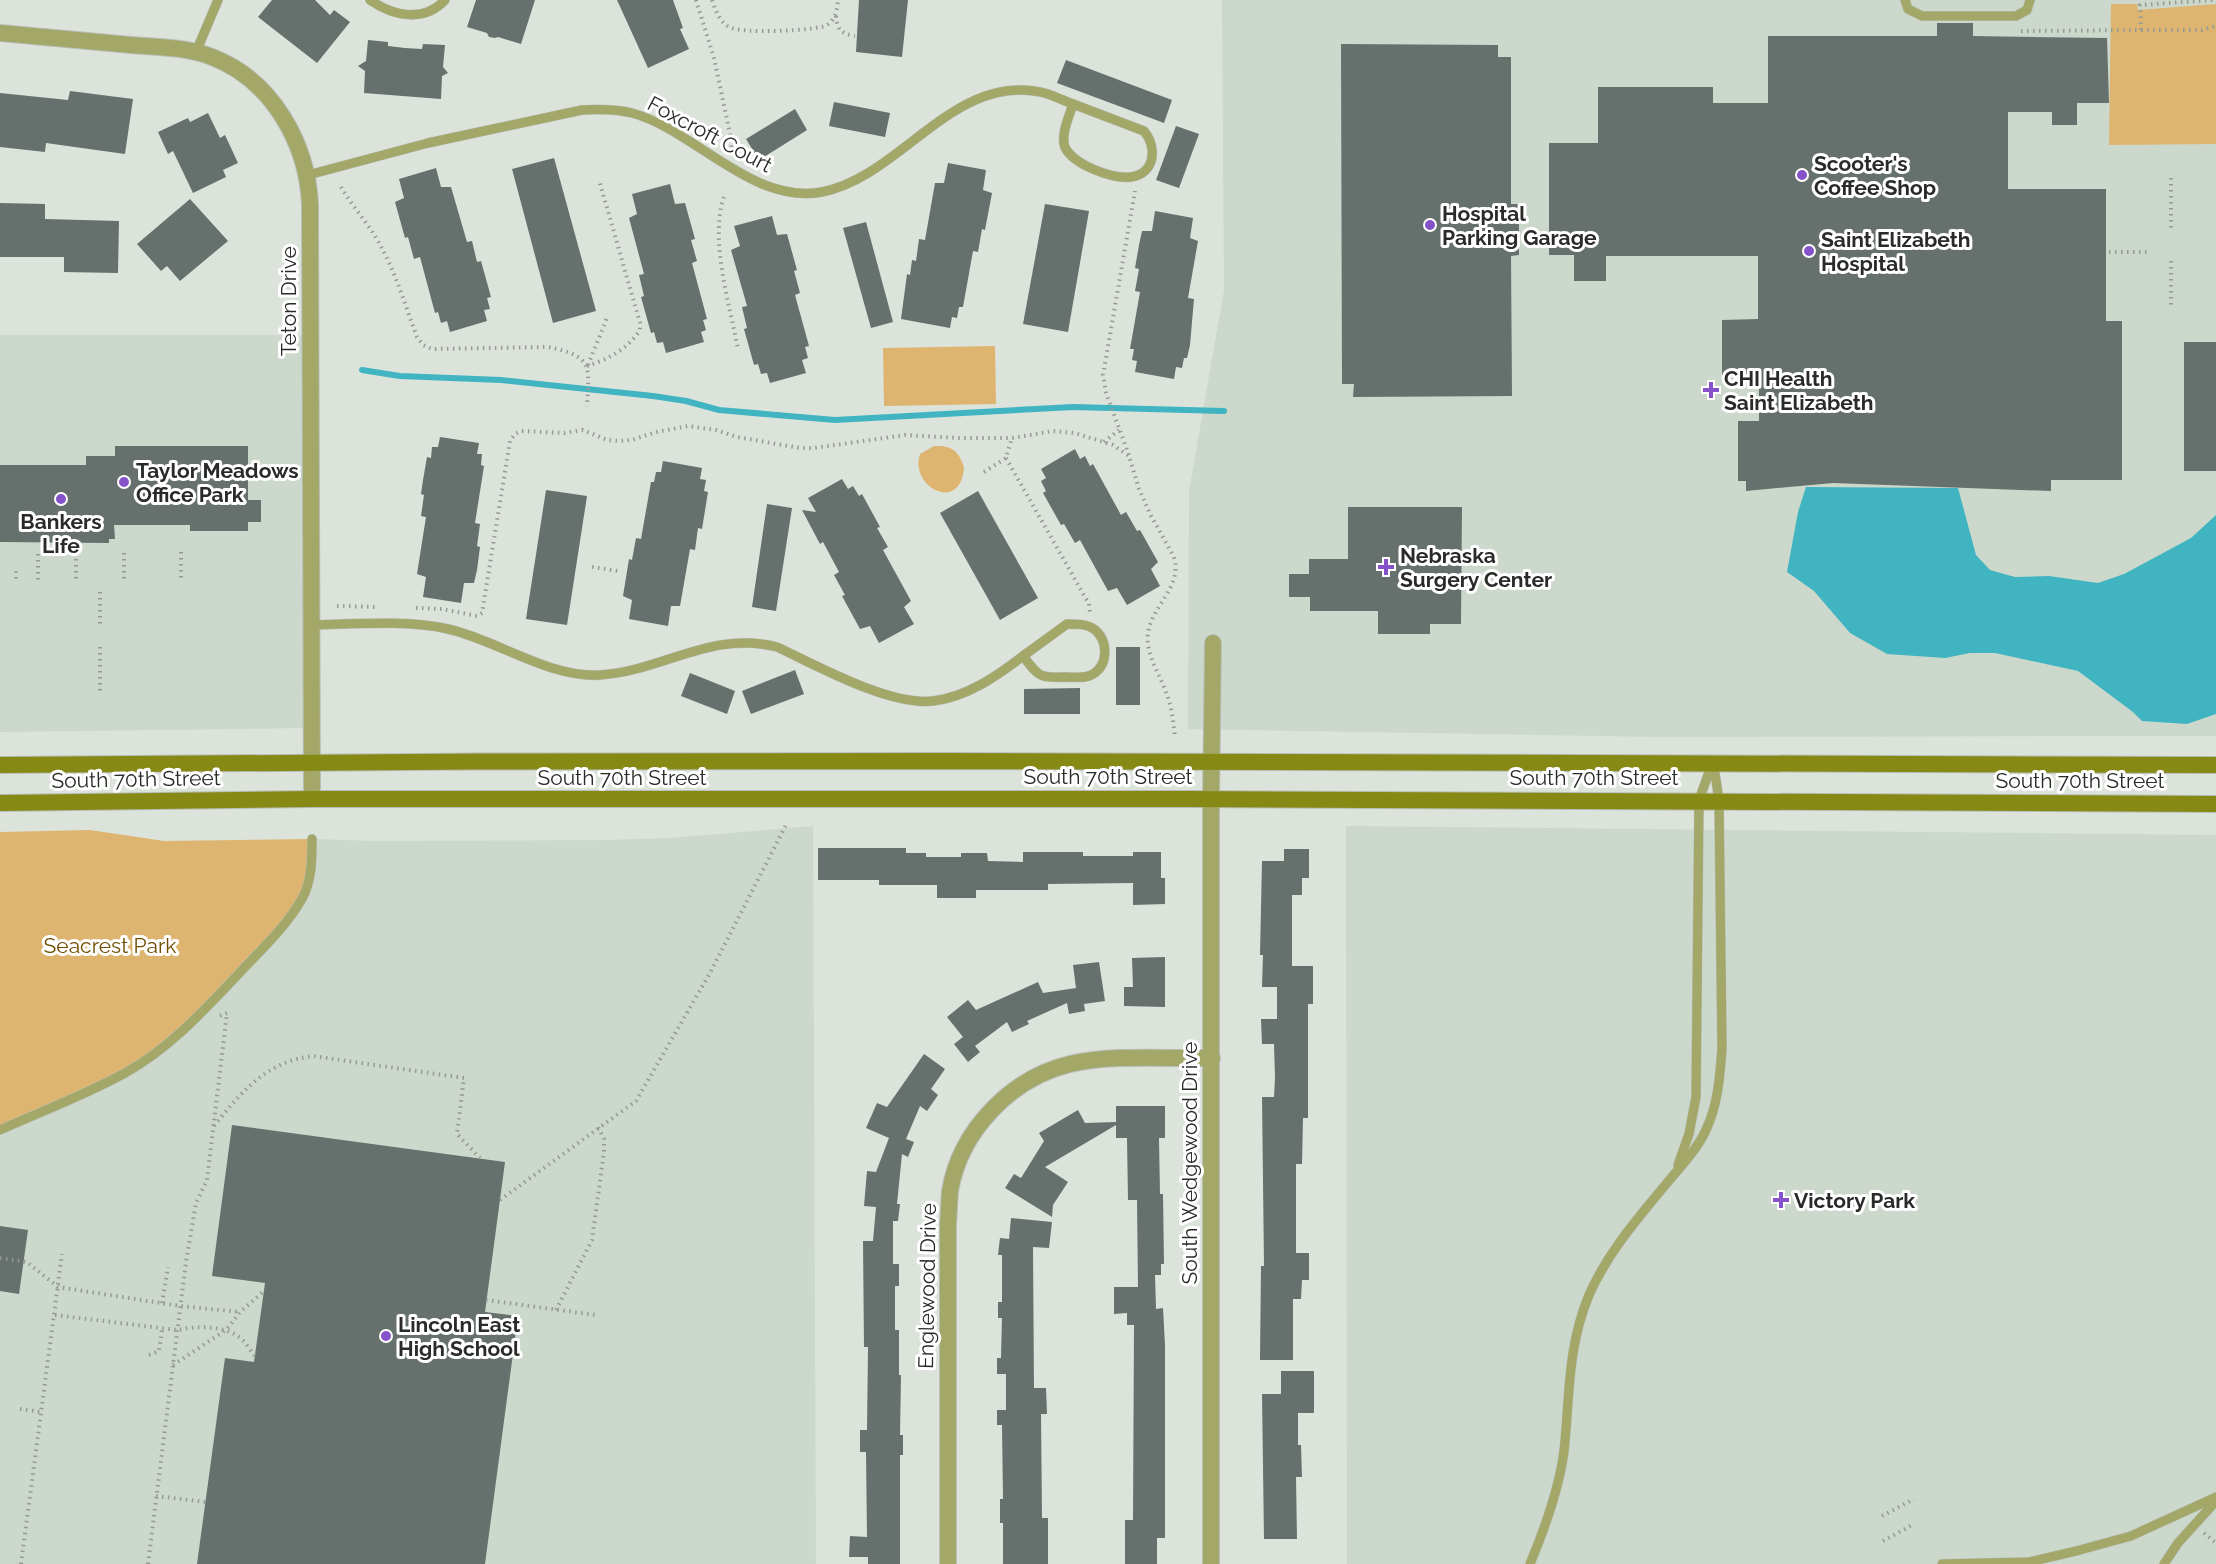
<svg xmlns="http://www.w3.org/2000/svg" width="2216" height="1564" viewBox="0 0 2216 1564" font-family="Raleway,sans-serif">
	<rect width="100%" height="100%" fill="#dce3db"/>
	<g fill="#ccd8cb">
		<polygon points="1222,0 2216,0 2216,736 1658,737 1188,729 1189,491 1224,290"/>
		<polygon points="0,335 310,335 312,728 0,732"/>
		<polygon points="813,826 816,1564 0,1564 0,1130 312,839 377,841 607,840 671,838"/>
		<polygon points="1346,826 2216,835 2216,1564 1347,1564"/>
	</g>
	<g fill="#deb570">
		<polygon points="2111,4 2137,4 2138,10 2216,4 2216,144 2109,145"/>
		<polygon points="995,346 996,404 884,406 883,348"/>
		<path d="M934,446C952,445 959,451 964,468C960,514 909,487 920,454Z"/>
		<polygon points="90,830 164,841 312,839 303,897 228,985 146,1060 0,1130 0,832"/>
	</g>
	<polygon fill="#41b4c1" points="1806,487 1958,488 1976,555 1990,570 2015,577 2049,576 2098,583 2124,574 2191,538 2216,515 2216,714 2187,724 2142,721 2133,712 2078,671 1995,653 1970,653 1945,658 1887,654 1850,633 1814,591 1787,572 1798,512"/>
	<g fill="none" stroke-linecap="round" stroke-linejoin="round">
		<polyline stroke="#41b4c1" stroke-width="6" points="362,370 400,376 501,380 653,396 686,401 719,410 835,420 1073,407 1224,411"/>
	</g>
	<g fill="#66706d">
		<polygon points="272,0 315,0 330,15 334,10 350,22 317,63 258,17"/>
		<polygon points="476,0 535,0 521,44 498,37 495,38 489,37 487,33 467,27"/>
		<polygon points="617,0 673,0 683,28 680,29 689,49 648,68"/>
		<polygon points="859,0 908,0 902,57 856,52"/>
		<polygon points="1937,23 1973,23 1973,36 2107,38 2109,103 2077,103 2077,125 2052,125 2052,112 2008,112 2008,189 2106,189 2106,321 2122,321 2122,480 2051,480 2051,491 1833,483 1746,491 1746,481 1738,481 1738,421 1759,421 1759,376 1722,376 1722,320 1758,319 1758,256 1606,256 1606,281 1574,281 1574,255 1549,255 1549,143 1598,143 1598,87 1713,87 1713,103 1768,103 1768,36 1937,36"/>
		<polygon points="368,40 388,42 388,46 405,48 422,49 423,44 445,45 443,67 448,73 442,76 441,99 364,93 365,71 358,66 366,61"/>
		<polygon points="1341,44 1498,45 1498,57 1511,57 1511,204 1519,204 1519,255 1511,256 1512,396 1353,397 1354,384 1342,384"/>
		<polygon points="1066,60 1172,100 1164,123 1057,83"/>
		<polygon points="70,91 133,99 125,154 46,143 45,152 0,147 0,93 68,100"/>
		<polygon points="834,102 890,113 885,137 829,126"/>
		<polygon points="795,109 807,130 759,160 746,139"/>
		<polygon points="208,113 220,138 225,135 238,163 223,170 226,177 193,193 173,151 168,154 158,132 188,118 190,122"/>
		<polygon points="1176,126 1199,134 1179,188 1156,180"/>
		<polygon points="554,158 596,311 553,323 512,169"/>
		<polygon points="948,163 986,170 983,190 992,193 985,230 982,229 978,252 973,251 963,307 959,307 957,318 952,317 950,328 901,319 907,274 910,275 912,260 916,261 919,239 925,240 935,183 944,183"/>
		<polygon points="436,168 441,187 451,187 467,242 472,241 477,262 481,261 491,297 487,298 490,309 484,310 487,321 450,332 447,321 441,323 438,312 435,313 420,257 414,259 408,237 405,238 395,202 404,198 399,179"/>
		<polygon points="670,184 675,204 685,203 695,239 691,240 697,261 692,263 707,319 703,320 706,330 701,332 704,342 666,353 663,342 657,343 654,332 651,333 641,297 644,296 639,275 644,274 629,218 637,214 632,194"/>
		<polygon points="190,199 228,241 180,281 167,266 161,271 137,244"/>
		<polygon points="0,203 45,204 45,219 119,221 118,273 64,272 64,257 0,257"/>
		<polygon points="1045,204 1089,211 1068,332 1023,324"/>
		<polygon points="1155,211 1193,218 1190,238 1198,241 1188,298 1194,299 1190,345 1187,358 1184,358 1182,368 1176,367 1174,379 1135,372 1137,361 1132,360 1134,349 1130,349 1140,292 1135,291 1139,269 1135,268 1139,245 1142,231 1152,231"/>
		<polygon points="772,216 777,235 787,234 797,270 794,271 800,293 795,295 809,346 805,347 808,358 802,360 806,373 770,383 767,373 761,374 758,364 754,365 744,329 747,328 742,307 747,306 731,250 740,246 734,226"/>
		<polygon points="866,222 893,322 871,328 843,228"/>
		<rect x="2184" y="342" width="32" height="129"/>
		<polygon points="440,437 479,443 477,454 482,454 481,465 484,466 475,523 480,524 477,546 480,547 477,570 474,583 464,583 461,603 423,597 426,577 417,574 426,517 421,516 424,495 421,494 423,480 427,457 431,458 432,447 438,447"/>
		<polygon points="115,446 248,446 248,500 261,500 261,522 248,522 248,531 190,531 190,525 114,525 115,539 109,539 109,543 0,542 0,465 86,465 86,456 115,456"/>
		<polygon points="1075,449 1080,459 1085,456 1090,466 1093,464 1121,515 1126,512 1137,531 1140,530 1158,562 1151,569 1160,586 1127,605 1117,588 1108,591 1080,540 1075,543 1064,524 1061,525 1043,493 1046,491 1041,481 1046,478 1041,469"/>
		<polygon points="663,461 702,468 700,479 706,480 704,491 708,492 702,529 698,528 695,550 690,549 680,606 671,606 668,626 629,619 632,600 623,596 629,559 632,560 636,538 641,539 651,482 654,482 656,472 661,472"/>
		<polygon points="842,479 848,489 853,486 859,496 862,494 880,527 877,528 888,547 883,550 911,601 904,607 914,624 879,643 870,626 860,629 842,596 845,595 834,575 839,572 823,542 820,544 802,510 816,512 808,498"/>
		<polygon points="546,490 587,496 567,625 526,619"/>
		<polygon points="978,491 1038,598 1000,620 940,513"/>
		<polygon points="767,504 792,508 776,611 752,607"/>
		<polygon points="1348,507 1462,507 1461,624 1430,624 1430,634 1378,634 1378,611 1310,611 1310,597 1289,597 1289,574 1309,574 1309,559 1348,559"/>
		<rect x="1116" y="647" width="24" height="58"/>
		<polygon points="795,670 804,694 751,714 742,691"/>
		<polygon points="690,673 735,691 727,714 681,696"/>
		<polygon points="1080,688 1080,714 1024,714 1024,689"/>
		<polygon points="818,848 906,848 906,853 926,853 926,857 961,857 961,853 987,853 988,861 1023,862 1023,852 1083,852 1083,856 1133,856 1133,852 1161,852 1161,878 1165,878 1165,904 1133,905 1133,883 1048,884 1048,890 976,890 976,898 937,898 937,885 879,885 879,880 818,880"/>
		<polygon points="1284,849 1309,849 1309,878 1302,878 1302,895 1292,895 1292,966 1313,966 1313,1004 1308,1004 1308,1118 1303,1118 1302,1164 1296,1164 1296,1253 1309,1253 1309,1280 1302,1280 1301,1299 1293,1299 1293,1360 1260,1360 1261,1266 1264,1266 1262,1097 1274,1097 1275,1078 1274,1044 1262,1044 1261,1019 1277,1019 1277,987 1262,987 1263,955 1260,955 1262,861 1284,861"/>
		<polygon points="1165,957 1165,1007 1124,1006 1124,987 1133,987 1132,958"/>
		<polygon points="1099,962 1105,1001 1084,1004 1085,1011 1069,1014 1067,1003 1027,1021 1029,1024 1012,1032 1007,1022 975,1046 980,1052 968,1062 954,1044 963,1037 947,1017 968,1000 976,1010 1038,982 1043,993 1076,988 1073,965"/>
		<polygon points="924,1054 945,1069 931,1089 938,1095 927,1111 920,1106 906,1139 914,1142 908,1157 902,1154 897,1204 900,1204 898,1221 893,1221 893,1264 899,1264 899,1286 895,1286 895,1330 899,1330 899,1375 901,1375 900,1435 903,1435 903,1455 900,1455 900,1564 868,1564 868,1557 849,1557 850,1536 867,1537 866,1452 860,1452 860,1430 867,1430 868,1347 864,1347 863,1241 873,1241 876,1207 864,1206 867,1171 876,1172 889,1138 866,1128 877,1103 887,1107"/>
		<polygon points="1116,1106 1165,1106 1165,1138 1159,1138 1160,1194 1163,1194 1164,1264 1161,1264 1161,1275 1155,1275 1156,1309 1163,1308 1165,1345 1165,1538 1157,1538 1157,1564 1125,1564 1125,1520 1133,1520 1134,1325 1127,1325 1127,1313 1114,1314 1114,1287 1138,1287 1137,1200 1128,1200 1127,1138 1116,1138 1116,1125 1045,1167 1068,1182 1053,1205 1052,1217 1005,1188 1014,1174 1021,1178 1044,1141 1039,1133 1078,1110 1085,1123 1116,1122"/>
		<polygon points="232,1125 505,1162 485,1312 518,1316 485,1564 197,1564 225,1358 254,1362 265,1283 212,1276"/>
		<polygon points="1011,1218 1052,1222 1049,1248 1033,1247 1034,1388 1046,1388 1047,1414 1041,1414 1042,1518 1048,1518 1048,1564 1003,1564 1003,1523 1000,1523 1000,1499 1003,1499 1002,1425 997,1425 997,1410 1006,1410 1006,1374 997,1374 997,1358 1001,1358 1002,1318 998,1318 998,1302 1002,1302 1002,1255 998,1255 1000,1238 1009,1239"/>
		<polygon points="0,1226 28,1230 19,1294 0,1291"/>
		<polygon points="1281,1371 1314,1371 1314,1413 1298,1413 1298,1445 1301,1445 1302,1477 1296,1477 1297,1539 1264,1539 1262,1394 1281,1394"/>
	</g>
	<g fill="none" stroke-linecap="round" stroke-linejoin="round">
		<defs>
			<g id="service">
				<path d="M370,0C393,16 424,23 445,0"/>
				<polyline points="1905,0 1908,9 1922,16 2016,16 2027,10 2030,0"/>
				<polyline points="196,52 218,0"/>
				<path d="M1073,104L1144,131C1157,147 1156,173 1131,177C1113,180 1068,163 1064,144C1062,131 1069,117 1073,104Z"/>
				<path d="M308,175L428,143L582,110C599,109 616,109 632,113C695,130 752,205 822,192C903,176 956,68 1048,94C1056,97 1065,101 1073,104"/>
				<path d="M1067,624C1077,624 1087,624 1094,629C1108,640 1109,664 1093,674C1086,679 1074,677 1066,677C1039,678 1039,677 1023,656Z"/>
				<path d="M312,625C354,624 408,620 448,629C497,640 549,678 600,675C663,671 711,630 777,647C818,666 889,706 933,701C967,697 997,676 1023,656"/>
				<path d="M0,1130C42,1111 85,1095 125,1073C171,1048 209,1005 245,967C265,946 288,924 303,897C312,879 312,859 312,839"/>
				<polyline points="1678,1165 1689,1134 1696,1097 1699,800 1712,764"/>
				<path d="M1530,1564C1545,1528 1559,1490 1564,1451C1570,1396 1567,1348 1589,1295C1608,1252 1638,1218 1667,1183C1680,1167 1696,1151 1705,1132C1718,1106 1720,1076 1722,1048L1719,800L1713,761"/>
				<polyline points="1942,1564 2029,1562 2076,1551 2131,1536 2216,1497"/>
				<polyline points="2164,1564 2178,1543 2216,1501"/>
			</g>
			<g id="minor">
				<path d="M0,33C44,37 88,41 131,45C158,47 187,47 212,57C272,80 307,143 310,204L312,799"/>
				<path d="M948,1564V1223C949,1213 949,1202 950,1191C960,1131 1011,1078 1070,1064C1112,1054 1168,1059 1212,1058"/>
				<polyline points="1211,1564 1211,799 1213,643"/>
			</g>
			<g id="secondary">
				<path d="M0,765C316,761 631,761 947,761C1370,761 1793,762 2216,765"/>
				<polyline points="0,803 312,799 1186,799 2216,804"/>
			</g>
		</defs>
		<use href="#service" stroke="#b8beb7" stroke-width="10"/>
		<use href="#minor" stroke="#b8beb7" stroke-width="18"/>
		<use href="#secondary" stroke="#b8beb7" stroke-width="18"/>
		<g stroke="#959a94" stroke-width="4" stroke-dasharray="1.5 4.5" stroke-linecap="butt">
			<polyline points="696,0 714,58 732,143 731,153"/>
			<path d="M712,0C716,11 719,21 729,27C740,34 816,31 827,25C836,19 837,10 838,0"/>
			<path d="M836,16C837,30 842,34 855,36"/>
			<polyline points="2141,30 2202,30 2216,26"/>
			<polyline points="2021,31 2141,30 2140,5 2213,0"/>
			<polyline points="2171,178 2171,232"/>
			<path d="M341,187C352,206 367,222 378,241C395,270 405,305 417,337L423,345L432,349L548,347C594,356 589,367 587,407"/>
			<path d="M724,197C709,238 730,306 738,349"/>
			<polyline points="2109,252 2149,252"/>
			<polyline points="2171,261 2171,307"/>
			<polyline points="588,365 607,318"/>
			<path d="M587,366C607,360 629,348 640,330V323L599,180"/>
			<polyline points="1104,442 1119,430"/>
			<polyline points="1129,455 1106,393 1103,375 1135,191"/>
			<polyline points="1006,458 1089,604 1090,613"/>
			<polyline points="984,472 1006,458 1012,438"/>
			<polyline points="181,552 181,581"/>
			<polyline points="76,553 76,582"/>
			<polyline points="124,553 124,582"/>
			<polyline points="38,554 38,583"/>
			<polyline points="592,567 618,571"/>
			<polyline points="16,571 16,583"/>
			<polyline points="100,592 100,624"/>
			<polyline points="337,606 378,607"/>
			<path d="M416,608L442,609L477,616L482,613L510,441L515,434L521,431L564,433L583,430L607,440L619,441L632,440L656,432L688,426L716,430L737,437L800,448H814L905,435L959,438H1012L1053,431L1075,433L1113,445L1129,456L1139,489L1150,514L1174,557C1183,587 1151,606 1148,634C1145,654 1161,676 1167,695C1172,708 1173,722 1175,736"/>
			<polyline points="100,647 100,691"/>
			<path d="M214,1126C241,1092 267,1061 313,1056L464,1078L457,1134L480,1158"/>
			<polyline points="500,1200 636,1101 710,973 787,823"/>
			<polyline points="0,1258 27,1262 58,1287 180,1306 240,1312"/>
			<polyline points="486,1300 596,1315"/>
			<polyline points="162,1303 168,1267"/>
			<polyline points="556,1310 592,1240 604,1152 604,1139 598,1127"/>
			<path d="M55,1315L177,1330C196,1326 223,1325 239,1337C245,1341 250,1350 255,1356"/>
			<polyline points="149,1355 159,1351 162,1329"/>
			<polyline points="173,1365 226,1330 240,1312 264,1291"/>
			<polyline points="20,1409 42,1412"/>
			<polyline points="156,1496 206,1502"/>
			<polyline points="1882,1516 1914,1499"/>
			<polyline points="2204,1533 2216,1543"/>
			<polyline points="1883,1541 1914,1524"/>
			<polyline points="21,1564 62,1254"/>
			<polyline points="148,1564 186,1262 196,1203 207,1180 227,1013 219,1016"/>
		</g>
		<use href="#service" stroke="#a3a768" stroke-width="9"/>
		<use href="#minor" stroke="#a3a768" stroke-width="16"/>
		<use href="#secondary" stroke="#868914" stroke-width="16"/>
	</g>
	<g fill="#8552ca" stroke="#fff" stroke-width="2">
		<circle cx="1802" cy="175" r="6"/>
		<circle cx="1430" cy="225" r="6"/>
		<circle cx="1809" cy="251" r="6"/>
		<path d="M1708 381h6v6h6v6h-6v6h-6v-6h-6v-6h6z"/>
		<circle cx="124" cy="482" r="6"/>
		<circle cx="61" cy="499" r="6"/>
		<path d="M1383 558h6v6h6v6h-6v6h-6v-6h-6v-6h6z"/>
		<path d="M1778 1191h6v6h6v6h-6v6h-6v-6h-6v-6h6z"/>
		<circle cx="386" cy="1336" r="6"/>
	</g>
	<g text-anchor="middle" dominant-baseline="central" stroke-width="6" stroke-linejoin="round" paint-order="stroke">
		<g font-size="21" fill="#292b28" stroke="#fff">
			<text transform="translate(710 134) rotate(28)">Foxcroft Court</text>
			<text transform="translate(288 301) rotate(-90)">Teton Drive</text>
			<text x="1108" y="776">South 70th Street</text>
			<text x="622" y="777">South 70th Street</text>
			<text x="1594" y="777">South 70th Street</text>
			<text transform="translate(136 779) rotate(-1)">South 70th Street</text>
			<text x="2080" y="780">South 70th Street</text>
			<text transform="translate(1189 1163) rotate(-90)">South Wedgewood Drive</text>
			<text transform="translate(927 1286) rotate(-89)">Englewood Drive</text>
		</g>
		<g font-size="21" font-weight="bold" fill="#292b28" stroke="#fff" text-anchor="start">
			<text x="1814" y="163">Scooter's<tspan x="1814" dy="24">Coffee Shop</tspan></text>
			<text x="1442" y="213">Hospital<tspan x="1442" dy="24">Parking Garage</tspan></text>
			<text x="1821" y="239">Saint Elizabeth<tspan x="1821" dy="24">Hospital</tspan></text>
			<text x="1724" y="378">CHI Health<tspan x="1724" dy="24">Saint Elizabeth</tspan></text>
			<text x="136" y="470">Taylor Meadows<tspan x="136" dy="24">Office Park</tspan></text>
			<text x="61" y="521" text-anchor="middle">Bankers<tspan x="61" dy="24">Life</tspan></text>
			<text x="1400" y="555">Nebraska<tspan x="1400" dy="24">Surgery Center</tspan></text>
			<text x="1794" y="1200">Victory Park</text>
			<text x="398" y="1324">Lincoln East<tspan x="398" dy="24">High School</tspan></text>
		</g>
		<g font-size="21" fill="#714f00" stroke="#fff">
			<text x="110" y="945">Seacrest Park</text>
		</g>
	</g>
</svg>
